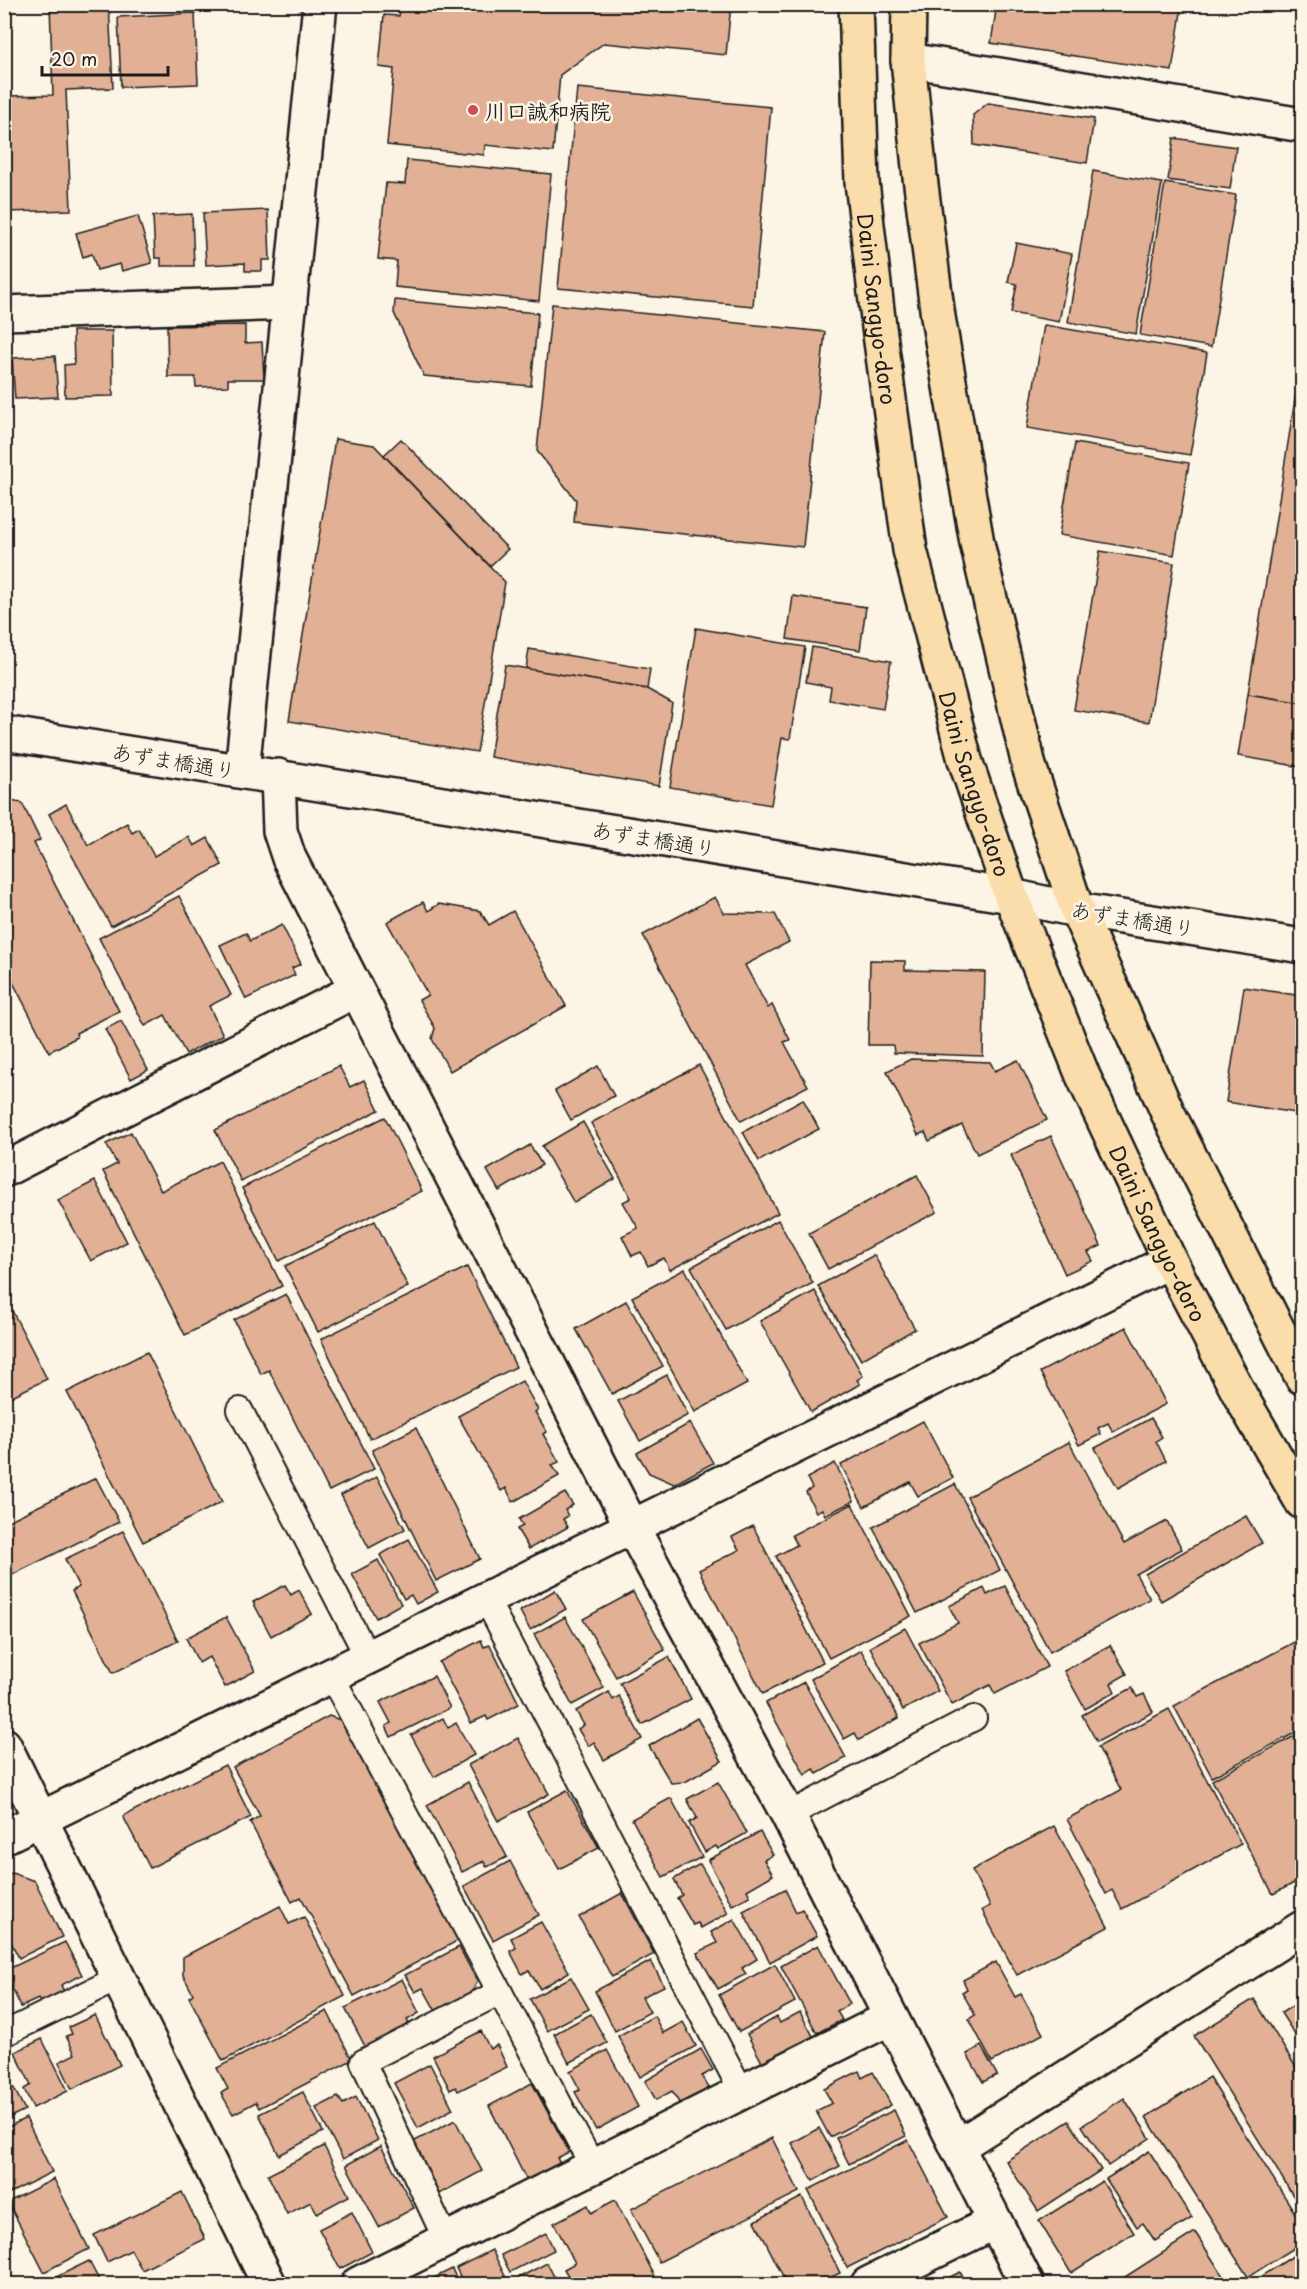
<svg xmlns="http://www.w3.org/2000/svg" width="1307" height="2289" viewBox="0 0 1307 2289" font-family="'Playpen Sans','Klee One',sans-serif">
	<rect width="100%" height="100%" fill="#fcf5e5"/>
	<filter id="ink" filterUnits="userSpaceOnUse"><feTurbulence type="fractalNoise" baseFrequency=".0167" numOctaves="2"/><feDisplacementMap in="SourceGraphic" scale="12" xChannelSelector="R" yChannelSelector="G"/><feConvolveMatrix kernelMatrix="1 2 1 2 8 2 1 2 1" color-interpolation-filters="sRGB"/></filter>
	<g filter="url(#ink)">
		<g fill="#e2b094" stroke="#1c1c1c" stroke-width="1.5">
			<polygon points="50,4 109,4 113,88 66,90 71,210 7,212 4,96 53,95"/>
			<polygon points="401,4 731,4 726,55 604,43 560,75 553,152 485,145 484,155 387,145 394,69 379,67 384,15 399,16"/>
			<polygon points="997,4 1175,4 1181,12 1172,71 991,43"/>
			<polygon points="195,13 198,84 121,87 118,17"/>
			<polygon points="577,88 771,107 753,306 558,288"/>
			<polygon points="988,103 1094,119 1087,163 974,145 973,115"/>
			<polygon points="1174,138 1236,147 1230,189 1168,180"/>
			<polygon points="407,160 551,174 539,301 395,287 397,261 378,259 386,183 405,184"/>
			<polygon points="1093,171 1162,183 1136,334 1068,322"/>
			<polygon points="1165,183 1236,195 1211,347 1140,335"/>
			<polygon points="268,210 270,260 262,260 262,271 245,271 245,263 206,265 203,213"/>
			<polygon points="192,214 194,266 161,266 161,258 155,258 153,216"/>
			<polygon points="138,216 152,263 122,271 120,264 97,270 92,254 83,257 76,233"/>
			<polygon points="1016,243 1072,254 1059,322 1011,313 1017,284 1008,282"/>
			<polygon points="395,300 538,313 531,386 424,376 394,313"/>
			<polygon points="552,304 825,332 803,547 574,522 576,500 537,451"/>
			<polygon points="245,325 245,343 262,342 264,379 228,379 228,386 196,387 195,377 168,377 167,326"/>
			<polygon points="1044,325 1207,353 1190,455 1027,428"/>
			<polygon points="73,331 112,331 113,396 65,397 64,365 74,364"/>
			<polygon points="1302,355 1302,703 1248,694"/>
			<polygon points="55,356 58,397 15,399 12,358"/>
			<polygon points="335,439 374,445 505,582 477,752 289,721"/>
			<polygon points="401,439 508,549 490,566 384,455"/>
			<polygon points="1075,443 1189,463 1174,555 1059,535"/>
			<polygon points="1100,551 1174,563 1149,722 1074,710"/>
			<polygon points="793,596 866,607 860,650 787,639"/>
			<polygon points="696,628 805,647 790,739 782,738 771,805 670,787"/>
			<polygon points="812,647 891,661 883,709 829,700 831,687 806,682"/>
			<polygon points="529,649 650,669 647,689 526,669"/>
			<polygon points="505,665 647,689 672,703 659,786 490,757"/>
			<polygon points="1248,694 1302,703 1302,767 1238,756"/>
			<polygon points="4,800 22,803 40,840 34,843 119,1011 76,1033 77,1037 49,1052 4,965"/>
			<polygon points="66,804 88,845 127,823 132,833 139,829 154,856 189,837 194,846 208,838 222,865 111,926 49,814"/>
			<polygon points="179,896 231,995 209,1006 223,1035 186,1054 165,1015 145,1026 99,938"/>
			<polygon points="715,897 724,913 775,914 789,942 745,965 768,1008 772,1005 790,1040 784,1042 808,1086 741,1121 643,935"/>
			<polygon points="423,902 428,911 439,904 480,911 489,925 513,911 566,1006 450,1071 432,1039 435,1028 419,1000 428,995 387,922"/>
			<polygon points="282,925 301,964 292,968 295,975 246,999 220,945 246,933 250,941"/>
			<polygon points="870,960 905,961 905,970 985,972 983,1056 894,1053 893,1045 868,1045"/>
			<polygon points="1244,987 1302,996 1302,1114 1226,1102"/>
			<polygon points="121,1021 148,1070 131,1079 105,1029"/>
			<polygon points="911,1059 990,1062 995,1071 1018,1060 1047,1120 977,1154 962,1125 929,1141 925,1132 918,1135 887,1071"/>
			<polygon points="699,1065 778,1213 670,1270 664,1258 648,1266 641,1252 632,1256 622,1236 638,1228 623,1202 631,1198 591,1123"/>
			<polygon points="339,1066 350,1087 364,1080 379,1110 241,1181 215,1130"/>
			<polygon points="598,1066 614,1096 571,1120 555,1091"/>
			<polygon points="803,1099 819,1129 759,1161 743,1132"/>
			<polygon points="385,1117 422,1191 279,1261 242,1188"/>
			<polygon points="583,1122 615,1179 574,1203 542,1146"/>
			<polygon points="131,1132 161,1191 220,1161 282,1286 185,1335 103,1171 117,1164 106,1144"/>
			<polygon points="1051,1136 1101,1246 1088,1252 1093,1261 1065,1274 1011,1155"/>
			<polygon points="530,1145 542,1165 499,1191 487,1170"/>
			<polygon points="917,1175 937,1212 828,1269 809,1233"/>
			<polygon points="95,1181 127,1242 91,1261 58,1200"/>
			<polygon points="778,1220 813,1283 726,1330 691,1267"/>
			<polygon points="375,1221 408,1287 318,1332 285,1266"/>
			<polygon points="874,1255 915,1329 861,1360 818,1286"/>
			<polygon points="467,1267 516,1367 370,1439 321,1339"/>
			<polygon points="685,1269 747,1384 695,1412 632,1297"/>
			<polygon points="815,1291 863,1376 857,1380 860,1384 811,1412 760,1321"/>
			<polygon points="286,1294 374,1469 329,1491 269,1370 261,1374 234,1320"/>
			<polygon points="4,1295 47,1379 4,1400"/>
			<polygon points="626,1301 663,1366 612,1394 576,1329"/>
			<polygon points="1126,1327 1166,1404 1113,1432 1108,1423 1098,1428 1101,1434 1079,1445 1040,1372"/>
			<polygon points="147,1352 222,1502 143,1542 67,1392"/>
			<polygon points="667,1375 688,1415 640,1441 618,1401"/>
			<polygon points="522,1381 538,1410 535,1412 547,1432 543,1434 559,1462 552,1465 559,1476 513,1502 506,1488 501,1491 458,1416"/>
			<polygon points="1151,1418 1162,1437 1156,1441 1166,1461 1118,1488 1095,1448"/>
			<polygon points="923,1421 953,1478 918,1496 910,1482 864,1507 841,1465"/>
			<polygon points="690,1423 713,1463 674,1484 649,1473 637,1453"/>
			<polygon points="416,1428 480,1559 436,1581 372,1450"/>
			<polygon points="1069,1442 1124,1544 1167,1521 1182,1549 1136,1574 1150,1599 1050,1652 967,1497"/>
			<polygon points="835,1463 854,1501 825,1515 822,1509 816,1512 806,1492 812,1488 807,1478"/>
			<polygon points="377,1477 405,1529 369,1548 341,1495"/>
			<polygon points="96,1478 119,1522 4,1579 4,1523"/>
			<polygon points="955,1484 1000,1570 917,1613 873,1527"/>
			<polygon points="565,1493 573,1505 565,1510 568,1516 563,1519 568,1527 529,1549 517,1529 523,1526 519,1519"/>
			<polygon points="852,1504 911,1616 829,1658 776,1556 797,1545 792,1535"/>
			<polygon points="1246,1516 1262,1543 1161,1601 1145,1574"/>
			<polygon points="753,1526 823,1662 763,1694 699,1570 739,1550 732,1537"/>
			<polygon points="123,1531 178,1641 113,1673 72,1591 79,1587 65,1559"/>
			<polygon points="409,1539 438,1592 416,1604 411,1595 404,1599 380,1555"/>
			<polygon points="378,1560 401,1604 376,1618 352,1574"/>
			<polygon points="285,1585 291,1595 299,1590 312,1614 271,1636 253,1602"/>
			<polygon points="1005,1586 1047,1667 995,1694 990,1685 952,1705 919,1643 958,1623 949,1606 984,1588 987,1595"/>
			<polygon points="555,1590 566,1609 530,1630 520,1611"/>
			<polygon points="633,1592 665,1650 616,1677 583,1619"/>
			<polygon points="226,1617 255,1671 225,1687 209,1657 199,1663 186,1638"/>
			<polygon points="565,1617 604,1688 572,1705 534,1634"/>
			<polygon points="905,1628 938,1691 903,1710 870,1647"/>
			<polygon points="1302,1638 1302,1729 1212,1777 1174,1706"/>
			<polygon points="481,1640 484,1647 490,1645 519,1704 488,1720 486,1716 471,1723 439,1662"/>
			<polygon points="1110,1645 1127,1674 1111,1683 1115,1692 1085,1709 1064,1671"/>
			<polygon points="861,1650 899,1718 859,1740 855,1733 844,1739 811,1679"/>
			<polygon points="669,1657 691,1699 642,1725 620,1683"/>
			<polygon points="434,1676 450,1708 391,1737 386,1726 391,1723 380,1702"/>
			<polygon points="804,1682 846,1758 817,1774 814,1769 805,1775 766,1703"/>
			<polygon points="1132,1688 1137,1697 1144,1694 1153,1712 1097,1742 1082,1715"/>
			<polygon points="609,1692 613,1700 619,1696 642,1739 604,1760 594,1742 588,1746 578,1729 584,1725 576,1711"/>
			<polygon points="1169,1709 1241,1844 1122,1909 1112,1890 1106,1894 1067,1819 1121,1790 1098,1747"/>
			<polygon points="329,1716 343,1721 459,1940 354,1996 301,1897 292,1902 250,1822 260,1816 233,1767"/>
			<polygon points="443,1718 448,1728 456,1723 474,1755 434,1777 411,1735"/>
			<polygon points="697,1718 722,1761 685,1782 671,1783 649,1746"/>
			<polygon points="1302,1732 1302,1879 1273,1894 1212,1780"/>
			<polygon points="518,1738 549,1794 498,1821 468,1765"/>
			<polygon points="225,1765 251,1817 150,1868 123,1816"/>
			<polygon points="468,1782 507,1857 487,1867 484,1861 462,1872 427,1805"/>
			<polygon points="718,1782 747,1833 718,1849 716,1846 705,1852 689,1823 697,1818 687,1799"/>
			<polygon points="567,1790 599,1848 559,1869 527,1812"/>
			<polygon points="671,1798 702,1857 663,1877 632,1819"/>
			<polygon points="1054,1826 1108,1927 1017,1975 982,1910 990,1906 972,1870"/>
			<polygon points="760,1832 773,1855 764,1860 773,1875 747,1890 750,1896 732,1905 708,1860"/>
			<polygon points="510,1861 539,1915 493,1940 464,1886"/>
			<polygon points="700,1864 728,1913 701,1928 698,1923 693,1925 677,1898 682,1895 674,1879"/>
			<polygon points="12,1873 35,1881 62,1937 19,1958 4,1928 4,1876"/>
			<polygon points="785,1889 796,1912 802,1909 817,1936 770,1962 743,1911"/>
			<polygon points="622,1893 654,1954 612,1977 579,1917"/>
			<polygon points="280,1906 289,1924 304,1917 345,1996 223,2061 189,1997 193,1994 183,1975 183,1957"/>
			<polygon points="734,1919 757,1959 742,1968 746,1974 718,1989 697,1953 717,1943 711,1932"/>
			<polygon points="541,1922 569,1972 540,1989 529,1970 522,1974 510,1951 516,1948 511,1938"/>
			<polygon points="65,1942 82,1975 61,1985 65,1994 42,2006 38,1999 21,2007 4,1971"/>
			<polygon points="818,1945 850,2004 837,2011 842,2020 817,2033 781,1966"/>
			<polygon points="459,1947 477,1981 472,1994 437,2013 423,1988 415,1992 405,1975"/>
			<polygon points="651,1961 664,1986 642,1997 650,2012 615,2031 595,1991"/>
			<polygon points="996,1962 1015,1997 1021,1994 1043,2034 992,2062 969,2019 975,2015 962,1992 967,1989 963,1980"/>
			<polygon points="775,1964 795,2002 739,2032 719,1995"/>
			<polygon points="571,1977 589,2009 547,2031 530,1999"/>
			<polygon points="402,1979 419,2013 407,2020 411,2028 367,2050 345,2008"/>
			<polygon points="1254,1999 1302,2077 1302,2210 1194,2036"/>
			<polygon points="1302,2000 1302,2046 1281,2013"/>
			<polygon points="327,2011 352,2060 259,2108 256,2102 233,2114 221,2093 228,2089 217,2068"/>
			<polygon points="800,2012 814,2038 764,2066 747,2034 777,2017 780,2023"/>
			<polygon points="591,2014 607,2043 569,2063 554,2034"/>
			<polygon points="95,2015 120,2065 72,2089 59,2062 75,2054 66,2036 72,2034 69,2027"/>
			<polygon points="654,2016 663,2033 683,2022 696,2046 640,2077 618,2036"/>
			<polygon points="481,2031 490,2049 497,2045 507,2067 458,2091 456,2087 450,2090 433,2056"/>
			<polygon points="42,2039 68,2091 33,2108 24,2089 31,2085 15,2052"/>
			<polygon points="981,2046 997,2075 983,2082 967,2054"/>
			<polygon points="701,2049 713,2070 702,2076 710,2090 681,2106 672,2091 656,2100 645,2081"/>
			<polygon points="607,2050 638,2107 596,2130 575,2092 580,2090 570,2071"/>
			<polygon points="430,2064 453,2109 418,2128 394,2083"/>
			<polygon points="4,2069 25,2110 4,2120"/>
			<polygon points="859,2071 862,2078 873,2072 891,2105 830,2137 816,2111 832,2103 824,2089"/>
			<polygon points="1209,2077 1302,2224 1302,2243 1248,2277 1146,2117"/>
			<polygon points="532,2083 569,2152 557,2158 560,2164 527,2181 489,2106"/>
			<polygon points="303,2092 323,2132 279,2155 259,2114"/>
			<polygon points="338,2097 343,2104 356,2097 378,2140 343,2159 316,2108"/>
			<polygon points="1124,2098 1150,2138 1108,2166 1082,2126"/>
			<polygon points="894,2110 906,2136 849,2164 836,2138"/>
			<polygon points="26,2118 52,2172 4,2196 4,2129"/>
			<polygon points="455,2120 482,2171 439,2194 411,2143"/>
			<polygon points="1069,2121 1101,2170 1038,2211 1006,2161"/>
			<polygon points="819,2128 840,2166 813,2181 792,2143"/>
			<polygon points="772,2138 799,2192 659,2262 631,2209"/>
			<polygon points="908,2140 948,2217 847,2268 808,2190"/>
			<polygon points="324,2146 349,2196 317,2213 311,2202 287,2214 268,2175"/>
			<polygon points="381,2146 414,2208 379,2227 346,2165"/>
			<polygon points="1149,2151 1192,2218 1155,2241 1143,2223 1137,2227 1106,2179"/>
			<polygon points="54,2179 89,2249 44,2272 8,2202"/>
			<polygon points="1102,2181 1134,2233 1071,2273 1039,2221"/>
			<polygon points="182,2192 205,2239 142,2270 131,2250 107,2262 94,2235"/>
			<polygon points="802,2197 840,2273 816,2284 787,2284 755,2221"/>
			<polygon points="615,2200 659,2284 573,2284 564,2269 575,2263 554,2223 588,2205 591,2213"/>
			<polygon points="352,2212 372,2252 340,2269 319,2229"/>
			<polygon points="1195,2232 1223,2276 1209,2284 1114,2284"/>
			<polygon points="546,2233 554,2250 510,2272 501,2255"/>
			<polygon points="492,2250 509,2284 464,2284 456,2268"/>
			<polygon points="1302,2250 1302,2284 1250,2284"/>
			<polygon points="89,2261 101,2284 42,2284"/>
			<polygon points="547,2263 558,2284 522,2284 518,2278"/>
			<polygon points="452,2269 459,2284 425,2284 424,2283"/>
			<polygon points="960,2272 967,2284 936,2284"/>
		</g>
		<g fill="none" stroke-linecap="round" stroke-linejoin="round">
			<defs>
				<g id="lane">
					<polyline points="240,1410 367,1656"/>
					<polyline points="486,1599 742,2092"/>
					<polyline points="331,1675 593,2167"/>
					<polyline points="788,1815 974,1718"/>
					<polyline points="4,2034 119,1978"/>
					<polyline points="446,2240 363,2062 500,1992"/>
				</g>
				<g id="street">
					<polyline points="4,313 290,303"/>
					<polyline points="4,1170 356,990"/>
					<polyline points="957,2147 1302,1928"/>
					<polyline points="358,2284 890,2018"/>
					<polyline points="868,2284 995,2222"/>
				</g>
				<g id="secondary">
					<polyline points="908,60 1302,125"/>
					<polyline points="4,733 1011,896 1077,910 1302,946"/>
					<polyline points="242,771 320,4"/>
					<polyline points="278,776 280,831 289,858 632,1527 788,1815 1027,2284"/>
					<polyline points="4,1745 269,2284"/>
					<polyline points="4,1837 1170,1261"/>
				</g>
				<g id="primary">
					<path id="s1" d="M856,4L862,182L879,327L910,550L965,760L1011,896L1083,1076L1170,1261L1241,1397L1302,1502"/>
					<polyline points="909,4 908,60 920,177 938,317 977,543 1029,766 1077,910 1168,1113 1302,1377"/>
				</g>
			</defs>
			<use href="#lane" stroke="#1c1c1c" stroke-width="28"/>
			<use href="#street" stroke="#1c1c1c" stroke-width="38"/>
			<use href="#secondary" stroke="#1c1c1c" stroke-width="38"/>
			<use href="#primary" stroke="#1c1c1c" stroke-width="38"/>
			<use href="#lane" stroke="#fcf5e5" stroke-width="24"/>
			<use href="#street" stroke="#fcf5e5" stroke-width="33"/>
			<use href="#secondary" stroke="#fcf5e5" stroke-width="33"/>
			<use href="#primary" stroke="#faddab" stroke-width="33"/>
		</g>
	</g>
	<circle fill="#d1495b" stroke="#fcf5e5" stroke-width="2" cx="473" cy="110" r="6"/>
	<g text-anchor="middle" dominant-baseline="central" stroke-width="5" stroke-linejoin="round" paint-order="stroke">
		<g font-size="21" font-weight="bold" fill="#1c1c1c" stroke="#fcf5e5" text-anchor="start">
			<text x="485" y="110">川口誠和病院</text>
		</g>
		<g font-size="21" fill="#1c1c1c" stroke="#fcf5e5">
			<text stroke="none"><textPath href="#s1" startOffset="306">Daini Sangyo-doro</textPath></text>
			<text transform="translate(174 760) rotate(9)">あずま橋通り</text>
			<text stroke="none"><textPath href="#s1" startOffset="792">Daini Sangyo-doro</textPath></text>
			<text transform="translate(654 838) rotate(9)">あずま橋通り</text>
			<text transform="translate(1133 918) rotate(9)">あずま橋通り</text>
			<text stroke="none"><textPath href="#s1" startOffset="1278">Daini Sangyo-doro</textPath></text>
		</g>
	</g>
	<rect width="1307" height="2289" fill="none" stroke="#fcf5e5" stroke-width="24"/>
	<rect x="12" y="12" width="1283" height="2265" fill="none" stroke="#1c1c1c" stroke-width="2" filter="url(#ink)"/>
	<path d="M42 66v9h126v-9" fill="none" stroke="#1c1c1c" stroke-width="3"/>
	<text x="51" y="66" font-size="18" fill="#1c1c1c" stroke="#fcf5e5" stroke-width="4.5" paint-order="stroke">20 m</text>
</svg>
